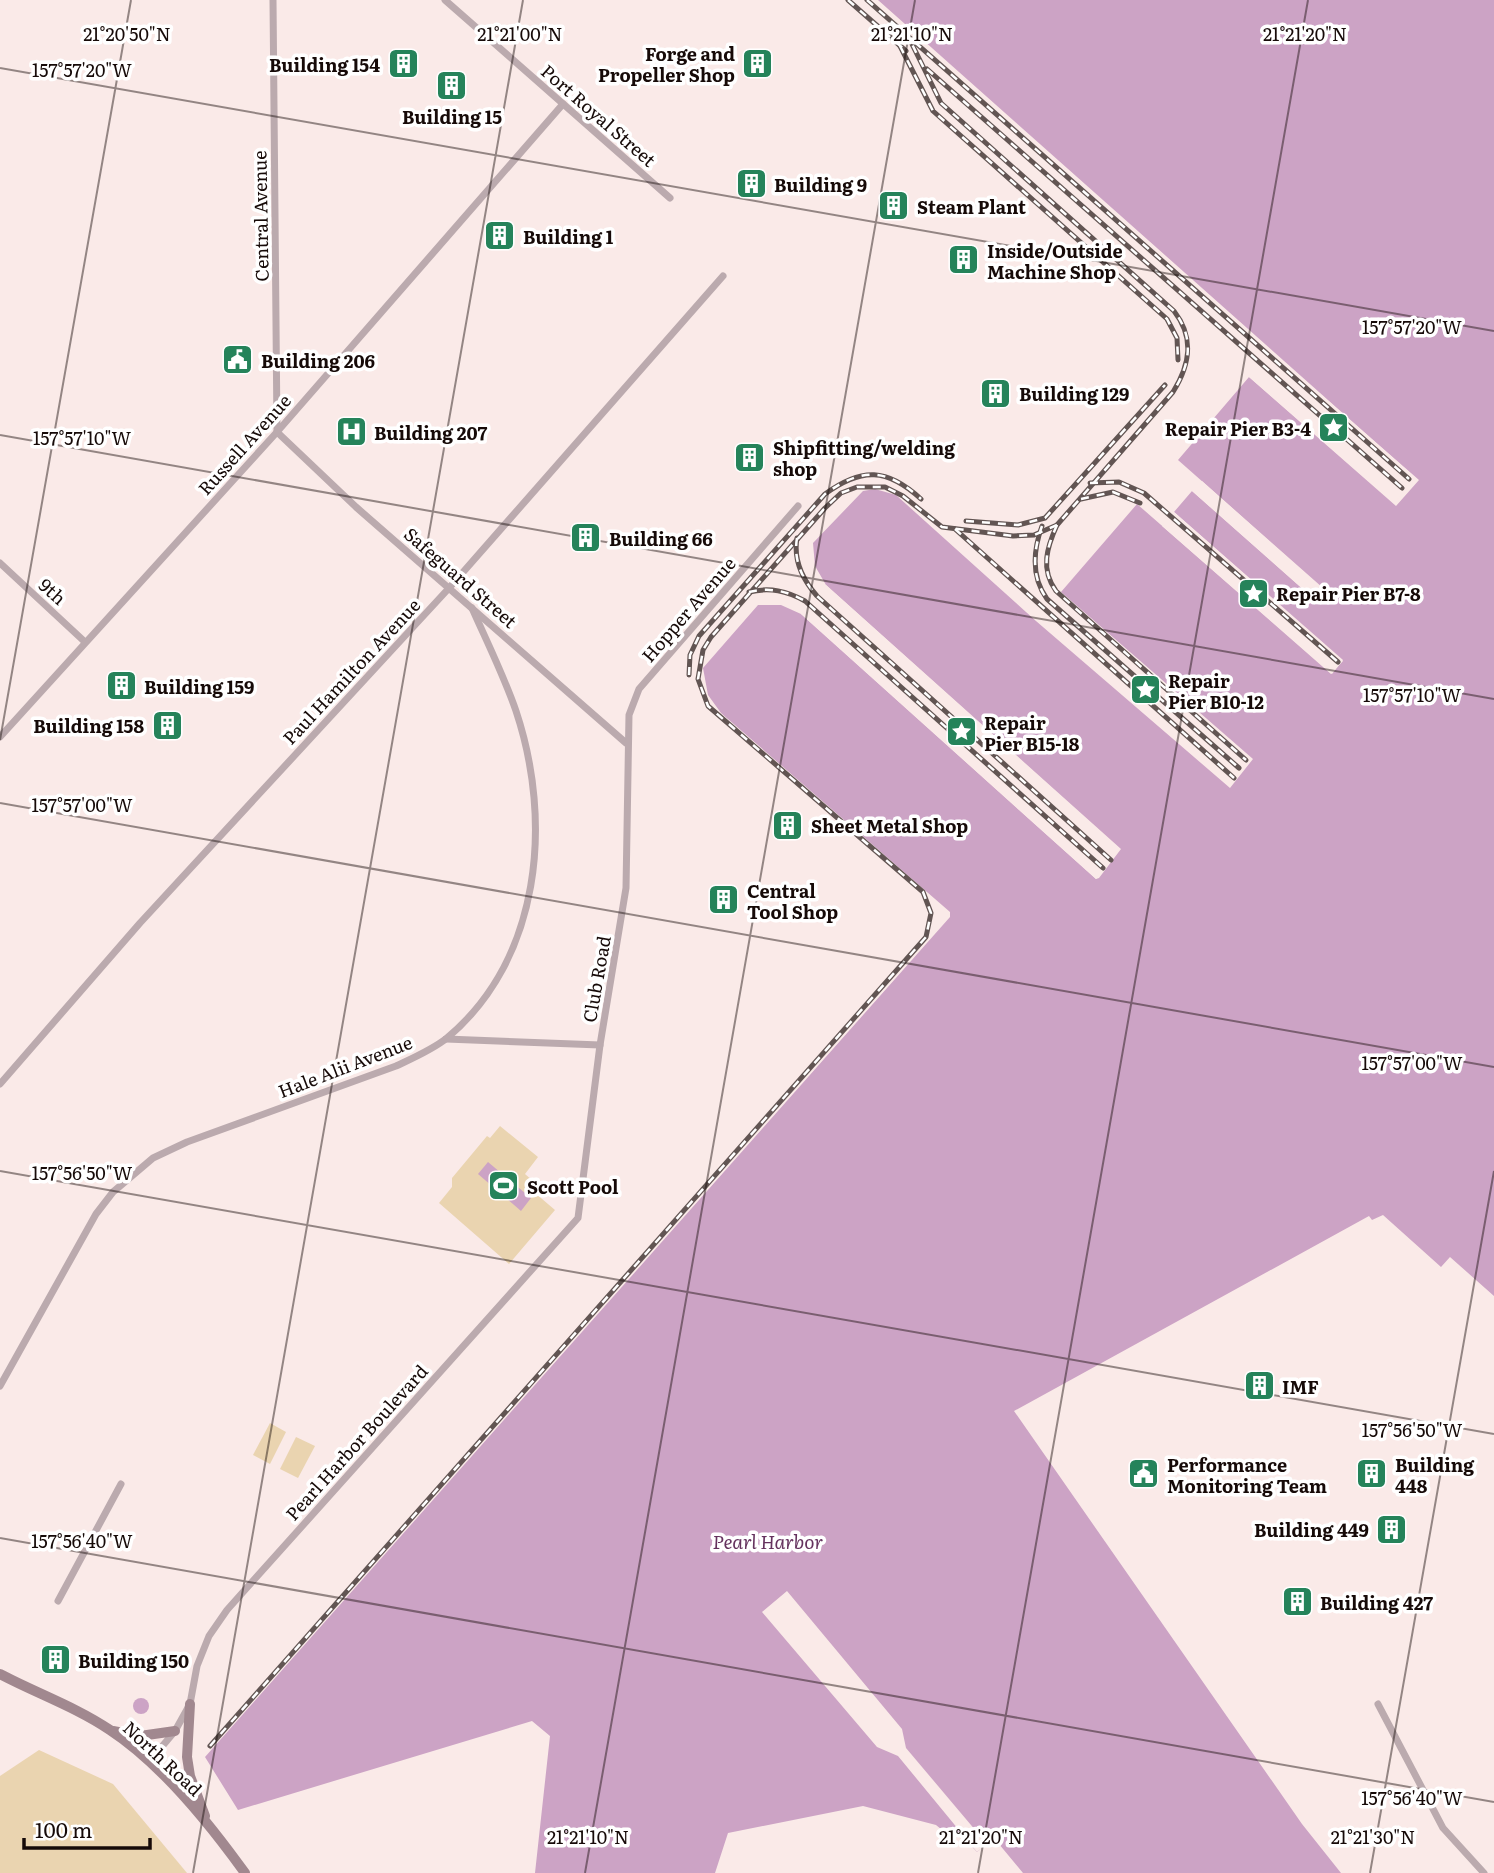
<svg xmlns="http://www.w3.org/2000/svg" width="1494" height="1873" viewBox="0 0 1494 1873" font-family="Literata,serif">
	<rect width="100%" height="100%" fill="#faeae8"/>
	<g fill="#ead4b0">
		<polygon points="500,1126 538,1157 525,1174 533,1181 528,1187 555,1210 509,1264 439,1203 452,1187 452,1178 487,1136 490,1138"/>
		<polygon points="270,1423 286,1432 270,1464 253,1455"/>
		<polygon points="296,1437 315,1446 298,1478 280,1469"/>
		<polygon points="39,1750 113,1784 187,1873 0,1873 0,1776"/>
	</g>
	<g fill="#cca3c5">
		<polygon points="878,0 1494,0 1494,1296 1450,1257 1441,1267 1383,1215 1372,1220 1369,1216 1014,1411 1302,1824 1341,1873 1023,1873 994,1838 977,1852 963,1837 947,1834 936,1825 863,1806 728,1833 715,1873 535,1873 550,1736 532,1721 238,1810 205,1757 950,917 950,912 721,713 708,695 703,668 758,605 781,605 801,614 1096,879 1120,849 826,585 815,566 813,543 863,491 875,489 896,495 1036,621 1230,788 1253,759 1061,592 1137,504 1332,674 1343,660 1174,512 1192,491 1314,599 1323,588 1178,460 1249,377 1396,505 1418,480"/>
		<polygon points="488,1162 531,1198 521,1211 478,1174"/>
		<circle cx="141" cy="1706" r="8"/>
	</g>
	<g fill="#faeae8">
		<polygon points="1271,351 1419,480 1396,506 1249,377 1251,374 1396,501 1414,480 1269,354"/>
		<polygon points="1202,481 1323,589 1314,599 1192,491 1195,489 1314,594 1319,589 1199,483"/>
		<polygon points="1174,512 1343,661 1331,674 1162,526 1164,523 1331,669 1338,661 1172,514"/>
		<polygon points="826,585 1121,849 1099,878 1096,879 801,614 803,612 1097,875 1117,851 824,588"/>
		<polygon points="787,1591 902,1729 906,1748 987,1844 977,1852 898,1756 877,1747 762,1612"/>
	</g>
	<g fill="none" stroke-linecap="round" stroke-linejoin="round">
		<g stroke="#bbaaae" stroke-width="7">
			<polyline points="273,0 277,431"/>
			<polyline points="445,0 670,198"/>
			<polyline points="277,432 356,507 626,743"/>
			<polyline points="0,563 85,642"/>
			<polyline points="0,737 277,432 563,104"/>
			<polyline points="446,1039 600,1045"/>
			<polyline points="0,1084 140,923 450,587 723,276"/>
			<path d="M0,1386L96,1214L113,1192L153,1158L187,1142L396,1066C413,1058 432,1050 447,1038C541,959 553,822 516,711C504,676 487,642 472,608"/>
			<polyline points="58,1601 121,1484"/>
			<polyline points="1378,1704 1443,1828 1484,1873"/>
			<polyline points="149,1762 175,1731 190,1704 197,1666 209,1636 227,1610 578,1218 600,1045 626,888 629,715 639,689 798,506"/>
		</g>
		<g stroke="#a1888f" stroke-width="10">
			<path d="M0,1674C36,1693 76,1707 110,1730C162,1764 209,1823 245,1873"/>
			<polyline points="190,1704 187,1757 190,1776 205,1816"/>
			<polyline points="113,1731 140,1736 175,1731"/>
		</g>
		<defs>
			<g id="rail">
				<polyline points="848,0 906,51"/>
				<polyline points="867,0 1409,479"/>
				<polyline points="900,46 933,111 1167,319 1177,338 1178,360"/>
				<polyline points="927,69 1402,488"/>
				<polyline points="1090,483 1119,482 1144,493 1338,662"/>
				<polyline points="1081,499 1113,492 1140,503"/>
				<polyline points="966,521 1018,525 1045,518 1165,385"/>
				<path d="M1057,525C1047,547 1040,569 1056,591L1246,760"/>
				<path d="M1042,526C1033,551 1031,577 1047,599L1239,768"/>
				<polyline points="955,529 1234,778"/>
				<path d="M797,538C793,561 803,580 817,596L1111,860"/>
				<path d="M749,592C770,587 787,591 805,601L1103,868"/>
				<path d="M689,675L690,655L699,636L825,494C862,467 887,468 921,499"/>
				<path d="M210,1746L926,937L931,913L923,892L708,706L698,679L703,650L711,637L825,508L841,493L857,487H885L903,496L942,527L1013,536L1034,535L1057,525L1173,392C1190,365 1195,338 1174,311L941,103L908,36"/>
			</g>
		</defs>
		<use href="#rail" stroke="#625553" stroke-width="5"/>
		<use href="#rail" stroke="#fff" stroke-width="2.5" stroke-dasharray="8" stroke-linecap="butt"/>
	</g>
	<path fill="none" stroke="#160a08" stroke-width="2" stroke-opacity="0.45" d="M0,68L1494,331M0,435L1494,699M0,740L131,0M0,803L1494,1067M0,1171L1494,1434M0,1538L1494,1802M193,1873L523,0M585,1873L915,0M978,1873L1308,0M1370,1873L1494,1171"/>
	<defs>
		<symbol id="building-square" viewBox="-11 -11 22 22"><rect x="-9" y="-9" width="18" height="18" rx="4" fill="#25835a" stroke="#fff"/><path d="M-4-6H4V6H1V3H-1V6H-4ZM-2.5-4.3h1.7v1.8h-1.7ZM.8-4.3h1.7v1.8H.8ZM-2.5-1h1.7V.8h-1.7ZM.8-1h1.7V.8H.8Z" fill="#fff"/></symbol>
		<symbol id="civic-square" viewBox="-11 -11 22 22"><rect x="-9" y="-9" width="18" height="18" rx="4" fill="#25835a" stroke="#fff"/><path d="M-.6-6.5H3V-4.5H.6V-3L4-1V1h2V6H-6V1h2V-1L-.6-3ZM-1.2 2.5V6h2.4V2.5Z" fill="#fff"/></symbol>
		<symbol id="sight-square" viewBox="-11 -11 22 22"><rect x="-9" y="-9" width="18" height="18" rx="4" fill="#25835a" stroke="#fff"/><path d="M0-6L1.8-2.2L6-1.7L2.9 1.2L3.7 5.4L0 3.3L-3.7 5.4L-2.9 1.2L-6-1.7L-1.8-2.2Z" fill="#fff"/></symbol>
		<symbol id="hospital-square" viewBox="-11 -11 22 22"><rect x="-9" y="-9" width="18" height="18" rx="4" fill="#25835a" stroke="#fff"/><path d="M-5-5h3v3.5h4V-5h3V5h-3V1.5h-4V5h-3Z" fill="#fff"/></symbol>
		<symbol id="stadium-square" viewBox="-11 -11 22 22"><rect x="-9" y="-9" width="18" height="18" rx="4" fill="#25835a" stroke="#fff"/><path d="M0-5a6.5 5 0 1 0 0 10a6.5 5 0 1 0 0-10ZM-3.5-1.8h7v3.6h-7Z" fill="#fff"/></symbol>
	</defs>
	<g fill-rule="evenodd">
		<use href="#building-square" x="740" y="46" width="35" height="35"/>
		<use href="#building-square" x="386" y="46" width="35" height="35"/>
		<use href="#building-square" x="434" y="68" width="35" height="35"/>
		<use href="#building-square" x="734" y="166" width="35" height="35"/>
		<use href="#building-square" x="876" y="188" width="35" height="35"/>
		<use href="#building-square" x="482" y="218" width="35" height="35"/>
		<use href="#building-square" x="946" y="242" width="35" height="35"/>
		<use href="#civic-square" x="220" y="342" width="35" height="35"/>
		<use href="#building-square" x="978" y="376" width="35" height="35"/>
		<use href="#sight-square" x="1316" y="410" width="35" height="35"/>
		<use href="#hospital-square" x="334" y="414" width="35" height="35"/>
		<use href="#building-square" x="732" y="440" width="35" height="35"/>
		<use href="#building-square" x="568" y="520" width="35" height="35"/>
		<use href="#sight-square" x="1236" y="576" width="35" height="35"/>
		<use href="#building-square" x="104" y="668" width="35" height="35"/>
		<use href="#sight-square" x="1128" y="672" width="35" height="35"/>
		<use href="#building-square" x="150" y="708" width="35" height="35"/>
		<use href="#sight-square" x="944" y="714" width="35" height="35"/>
		<use href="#building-square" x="770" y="808" width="35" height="35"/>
		<use href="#building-square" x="706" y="882" width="35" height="35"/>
		<use href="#stadium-square" x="486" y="1168" width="35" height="35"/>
		<use href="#building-square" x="1242" y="1368" width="35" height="35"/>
		<use href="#civic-square" x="1126" y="1456" width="35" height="35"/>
		<use href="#building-square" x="1354" y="1456" width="35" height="35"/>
		<use href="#building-square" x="1374" y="1512" width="35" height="35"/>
		<use href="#building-square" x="1280" y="1584" width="35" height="35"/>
		<use href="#building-square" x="38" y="1642" width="35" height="35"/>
	</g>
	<g text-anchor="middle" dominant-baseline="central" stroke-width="7" stroke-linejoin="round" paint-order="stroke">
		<g font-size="18" font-weight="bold" fill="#160a08" stroke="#fff" text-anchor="start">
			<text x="735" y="53" text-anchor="end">Forge and<tspan x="735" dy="21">Propeller Shop</tspan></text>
			<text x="380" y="64" text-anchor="end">Building 154</text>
			<text x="452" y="116" text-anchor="middle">Building 15</text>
			<text x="774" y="184">Building 9</text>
			<text x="917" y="206">Steam Plant</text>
			<text x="523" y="236">Building 1</text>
			<text x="987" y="250">Inside/Outside<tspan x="987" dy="21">Machine Shop</tspan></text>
			<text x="261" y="360">Building 206</text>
			<text x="1019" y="393">Building 129</text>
			<text x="1311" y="428" text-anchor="end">Repair Pier B3-4</text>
			<text x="374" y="432">Building 207</text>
			<text x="773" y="447">Shipfitting/welding<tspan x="773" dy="21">shop</tspan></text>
			<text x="609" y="538">Building 66</text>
			<text x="1276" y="593">Repair Pier B7-8</text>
			<text x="1168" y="680">Repair<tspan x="1168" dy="21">Pier B10-12</tspan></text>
			<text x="144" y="686">Building 159</text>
			<text x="984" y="722">Repair<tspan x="984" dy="21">Pier B15-18</tspan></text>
			<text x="144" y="725" text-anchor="end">Building 158</text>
			<text x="811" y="825">Sheet Metal Shop</text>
			<text x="747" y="890">Central<tspan x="747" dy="21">Tool Shop</tspan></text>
			<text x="527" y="1186">Scott Pool</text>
			<text x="1282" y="1386">IMF</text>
			<text x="1167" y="1464">Performance<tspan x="1167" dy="21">Monitoring Team</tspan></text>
			<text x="1395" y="1464">Building<tspan x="1395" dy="21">448</tspan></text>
			<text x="1369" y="1529" text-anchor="end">Building 449</text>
			<text x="1320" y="1602">Building 427</text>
			<text x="78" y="1660">Building 150</text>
		</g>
		<g font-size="18" fill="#160a08" stroke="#fff">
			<text transform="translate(599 115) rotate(41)">Port Royal Street</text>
			<text transform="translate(260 216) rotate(-91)">Central Avenue</text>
			<text transform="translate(244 444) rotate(-48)">Russell Avenue</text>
			<text transform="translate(461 577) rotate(41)">Safeguard Street</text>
			<text transform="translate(53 591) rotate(42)">9th</text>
			<text transform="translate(688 609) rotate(-49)">Hopper Avenue</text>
			<text transform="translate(351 671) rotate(-47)">Paul Hamilton Avenue</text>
			<text transform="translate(596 979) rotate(-80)">Club Road</text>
			<text transform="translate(345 1066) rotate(-21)">Hale Alii Avenue</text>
			<text transform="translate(356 1442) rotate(-48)">Pearl Harbor Boulevard</text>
			<text transform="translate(163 1758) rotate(43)">North Road</text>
		</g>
		<g font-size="19" font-style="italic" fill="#65325e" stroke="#fff">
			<text x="768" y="1541">Pearl Harbor</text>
		</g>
	</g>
	<g font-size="18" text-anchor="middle" fill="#160a08" stroke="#fff" stroke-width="7" stroke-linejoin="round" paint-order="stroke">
		<text x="520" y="41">21°21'00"N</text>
		<text x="912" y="41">21°21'10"N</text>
		<text x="1305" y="41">21°21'20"N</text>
		<text x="127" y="41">21°20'50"N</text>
		<text x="82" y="77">157°57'20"W</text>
		<text x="1412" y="334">157°57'20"W</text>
		<text x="82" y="445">157°57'10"W</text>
		<text x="1412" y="702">157°57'10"W</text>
		<text x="82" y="812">157°57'00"W</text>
		<text x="1412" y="1070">157°57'00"W</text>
		<text x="82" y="1180">157°56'50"W</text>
		<text x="1412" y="1437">157°56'50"W</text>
		<text x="82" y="1548">157°56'40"W</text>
		<text x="1412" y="1805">157°56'40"W</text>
		<text x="588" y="1844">21°21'10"N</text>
		<text x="981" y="1844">21°21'20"N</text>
		<text x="1373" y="1844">21°21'30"N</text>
	</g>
	<path d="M24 1838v10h126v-10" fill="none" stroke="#160a08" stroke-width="3.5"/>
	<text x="35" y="1838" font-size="21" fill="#160a08" stroke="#ffffff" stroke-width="5" paint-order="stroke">100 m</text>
</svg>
